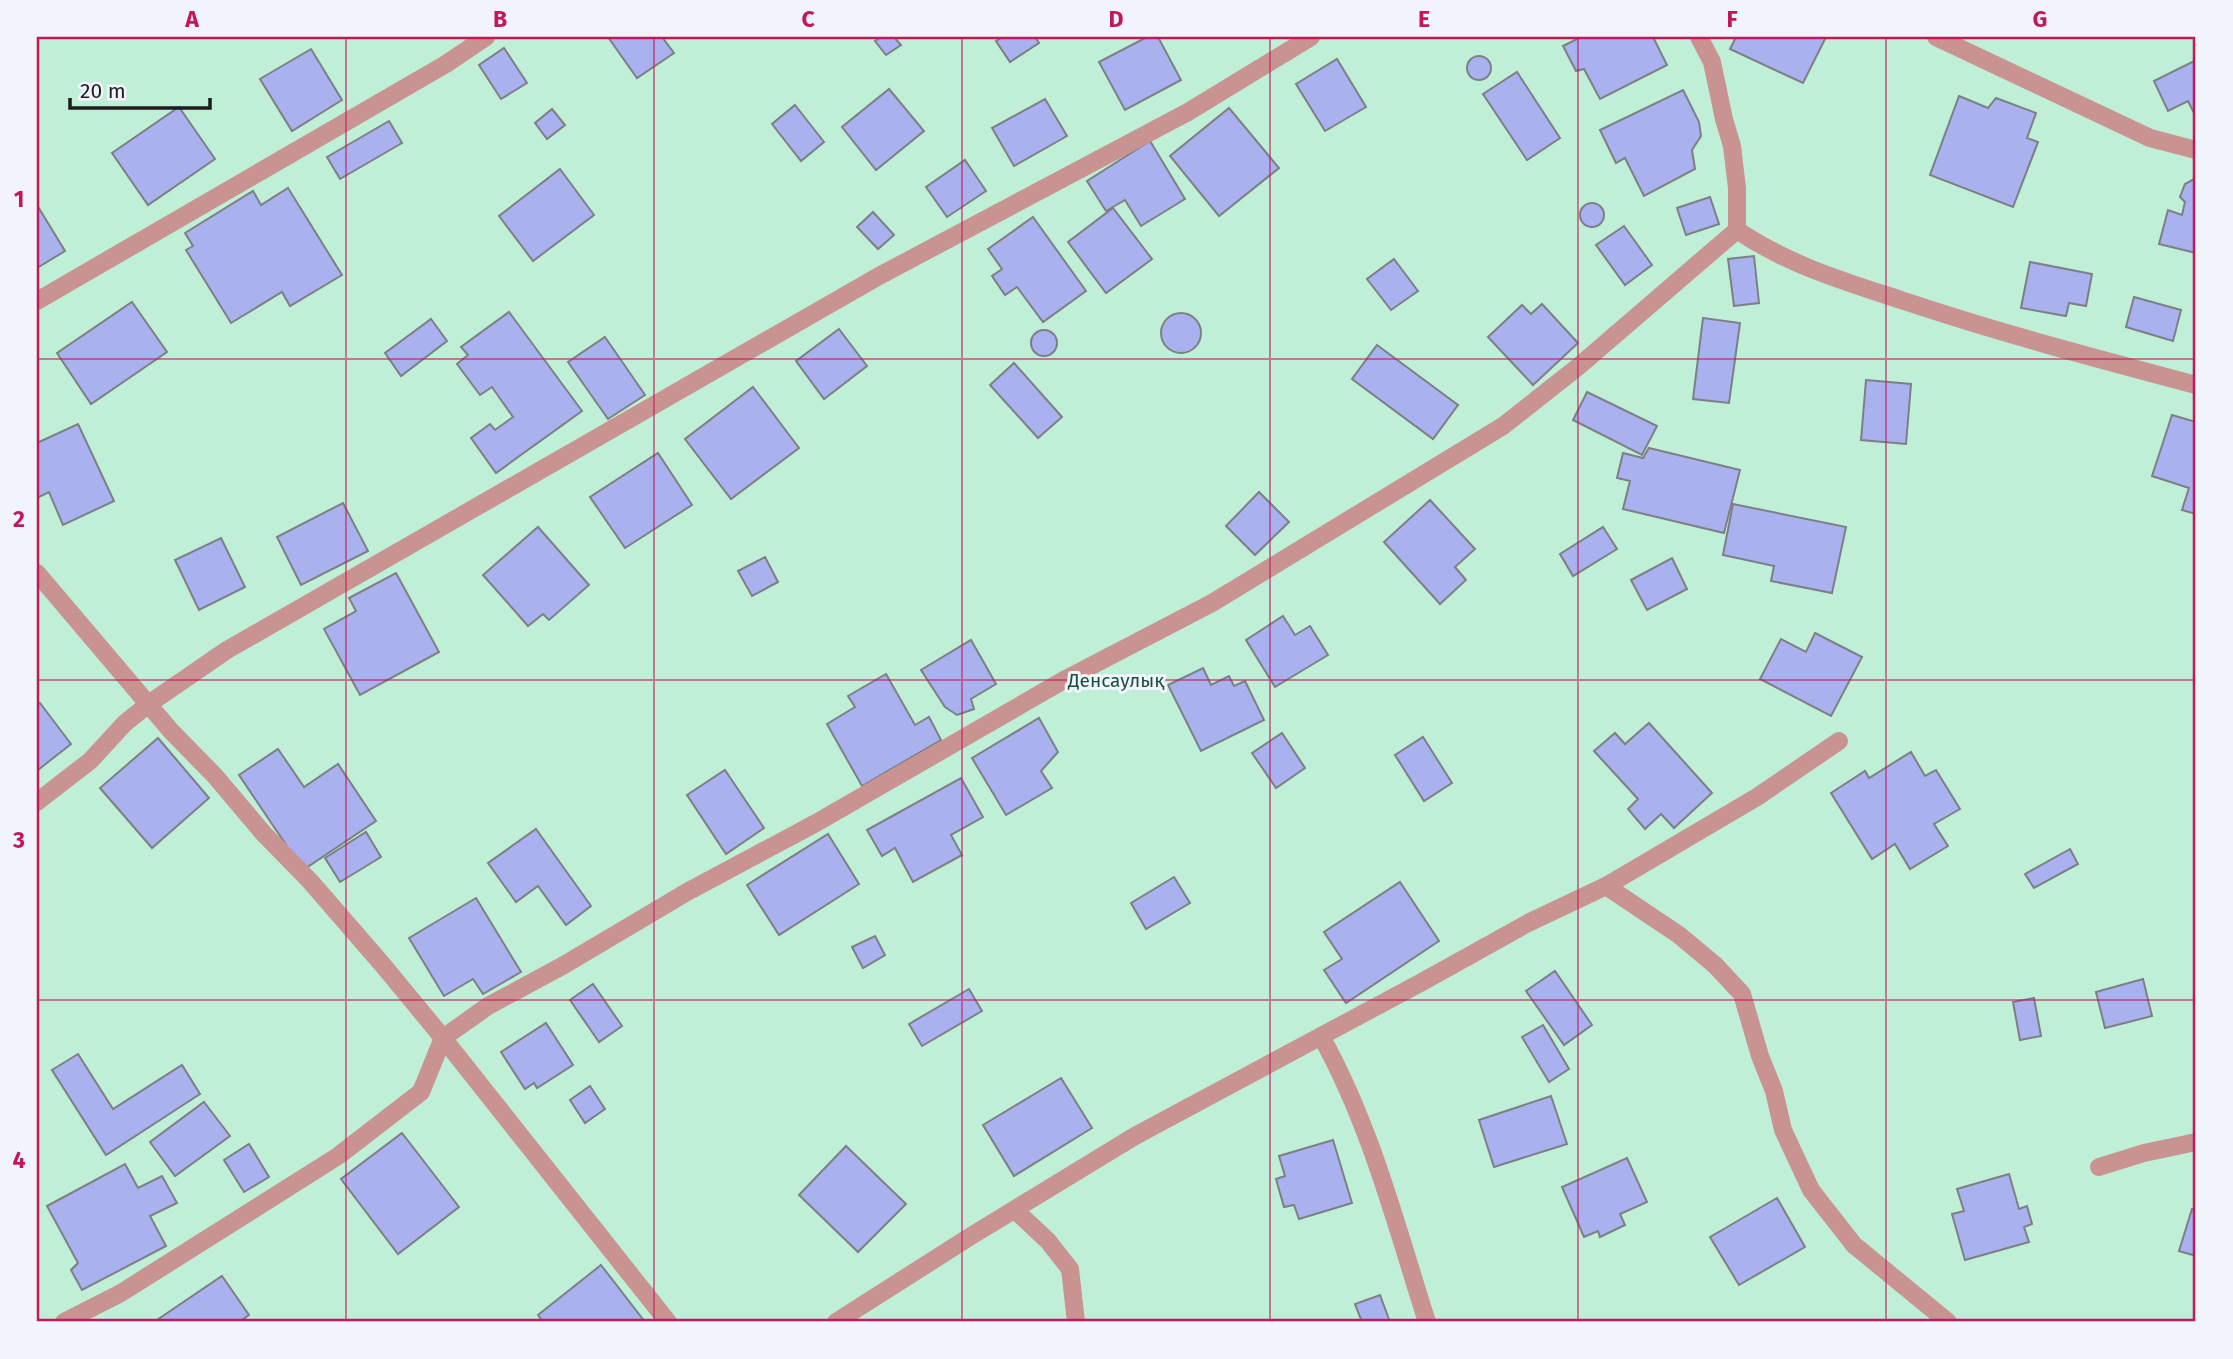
<svg xmlns="http://www.w3.org/2000/svg" width="2233" height="1359" viewBox="0 0 2233 1359" font-family="'Fira Sans',sans-serif">
	<rect width="100%" height="100%" fill="#f2f4fb"/>
	<rect fill="#bfefd7" x="37" y="37" width="2159" height="1285"/>
	<g fill="#a9b2ef" stroke="#7e7f85" stroke-width="2">
		<polygon points="608,37 662,37 674,53 637,78"/>
		<polygon points="881,37 894,37 901,45 886,55 875,41"/>
		<polygon points="1003,37 1035,37 1039,43 1010,62 996,41"/>
		<polygon points="1147,37 1158,37 1181,80 1125,110 1099,62"/>
		<polygon points="1581,37 1653,37 1667,65 1600,99 1584,69 1576,71 1563,46"/>
		<polygon points="1736,37 1826,37 1803,83 1730,49"/>
		<polygon points="504,48 527,83 501,99 479,65"/>
		<polygon points="311,49 342,100 292,131 260,79"/>
		<circle cx="1479" cy="68" r="12"/>
		<polygon points="1337,59 1366,107 1325,131 1296,84"/>
		<polygon points="2196,60 2196,117 2188,101 2168,111 2154,81"/>
		<polygon points="1517,72 1560,138 1527,160 1483,94"/>
		<polygon points="889,89 924,131 876,170 842,127"/>
		<polygon points="1683,90 1699,122 1701,136 1692,150 1695,169 1644,196 1625,158 1616,163 1600,130"/>
		<polygon points="1959,96 1988,108 1996,98 2036,113 2027,138 2038,142 2013,207 1930,175"/>
		<polygon points="1045,99 1067,136 1014,166 992,128"/>
		<polygon points="795,105 824,142 801,161 772,124"/>
		<polygon points="179,107 215,159 148,205 112,153"/>
		<polygon points="1229,108 1279,168 1219,216 1170,156"/>
		<polygon points="552,109 565,125 547,139 535,123"/>
		<polygon points="389,121 402,143 340,179 327,157"/>
		<polygon points="1150,141 1185,199 1141,226 1125,200 1106,211 1087,181"/>
		<polygon points="965,160 986,191 947,217 926,187"/>
		<polygon points="560,169 594,215 533,261 499,216"/>
		<polygon points="2196,178 2196,253 2159,244 2168,210 2182,215 2185,202 2180,197 2185,184"/>
		<polygon points="288,188 342,275 290,306 282,292 231,323 186,250 193,246 185,233 253,191 261,205"/>
		<polygon points="1710,197 1719,224 1686,235 1677,208"/>
		<circle cx="1592" cy="215" r="12"/>
		<polygon points="37,205 65,251 37,268"/>
		<polygon points="1113,208 1152,259 1106,293 1068,242"/>
		<polygon points="873,212 894,235 878,249 857,227"/>
		<polygon points="1033,217 1086,291 1043,322 1017,287 1005,295 992,276 1002,269 988,249"/>
		<polygon points="1624,226 1652,265 1625,285 1596,245"/>
		<polygon points="1754,256 1759,303 1734,306 1728,259"/>
		<polygon points="1394,259 1418,291 1391,310 1367,279"/>
		<polygon points="2030,262 2092,274 2086,306 2069,303 2066,316 2021,308"/>
		<polygon points="2134,297 2181,310 2173,341 2126,327"/>
		<polygon points="132,302 167,352 91,404 57,353"/>
		<polygon points="1542,304 1578,343 1533,385 1488,337 1522,305 1531,314"/>
		<polygon points="509,312 582,411 496,473 471,438 490,424 495,430 513,417 492,387 480,395 457,364 468,355 461,347"/>
		<circle cx="1181" cy="333" r="20"/>
		<polygon points="1703,318 1740,323 1729,403 1693,399"/>
		<polygon points="431,319 447,341 401,376 385,353"/>
		<polygon points="839,329 867,366 824,399 796,361"/>
		<circle cx="1044" cy="343" r="13"/>
		<polygon points="605,337 645,395 608,419 568,362"/>
		<polygon points="1377,345 1458,405 1433,439 1352,379"/>
		<polygon points="1014,363 1062,417 1038,438 990,385"/>
		<polygon points="1866,380 1911,384 1906,444 1861,440"/>
		<polygon points="753,387 799,448 731,499 685,439"/>
		<polygon points="1587,392 1657,426 1642,455 1573,420"/>
		<polygon points="2172,415 2196,422 2196,514 2182,510 2189,488 2152,476"/>
		<polygon points="78,424 114,501 63,525 49,492 37,498 37,443"/>
		<polygon points="1649,448 1740,470 1724,533 1623,509 1630,481 1617,478 1623,453 1643,458"/>
		<polygon points="658,453 692,505 625,548 590,497"/>
		<polygon points="1259,492 1289,522 1255,555 1226,526"/>
		<polygon points="1430,500 1475,549 1455,567 1466,580 1440,604 1384,542"/>
		<polygon points="343,503 368,551 301,585 277,537"/>
		<polygon points="1733,504 1846,527 1832,593 1771,581 1774,566 1723,555"/>
		<polygon points="538,527 589,585 549,620 543,614 528,626 483,575"/>
		<polygon points="1603,527 1617,549 1573,576 1560,554"/>
		<polygon points="221,538 245,587 199,610 175,560"/>
		<polygon points="765,557 778,582 752,596 738,571"/>
		<polygon points="1672,558 1687,589 1647,610 1631,580"/>
		<polygon points="396,573 439,652 360,695 324,629 356,611 349,598"/>
		<polygon points="1283,616 1295,635 1310,626 1328,655 1275,687 1246,640"/>
		<polygon points="1815,633 1862,657 1831,716 1760,679 1781,639 1806,652"/>
		<polygon points="971,640 996,684 971,699 974,709 957,715 945,707 921,670"/>
		<polygon points="1203,668 1211,685 1229,676 1234,686 1245,681 1264,720 1201,751 1168,685"/>
		<polygon points="886,674 915,725 929,717 941,740 862,786 827,724 855,707 848,696"/>
		<polygon points="40,703 71,744 38,770 37,705"/>
		<polygon points="1039,718 1058,752 1041,771 1052,788 1006,815 972,758"/>
		<polygon points="1649,723 1712,793 1674,828 1661,814 1645,829 1628,809 1638,799 1594,751 1615,733 1625,744"/>
		<polygon points="1282,733 1305,768 1276,788 1252,753"/>
		<polygon points="1423,737 1452,783 1424,801 1395,755"/>
		<polygon points="158,738 209,798 152,848 100,788"/>
		<polygon points="278,749 304,787 338,764 376,821 303,870 239,775"/>
		<polygon points="1911,752 1925,776 1936,770 1960,809 1934,824 1948,846 1910,869 1895,844 1872,859 1831,793 1865,771 1869,778"/>
		<polygon points="725,770 764,828 726,854 687,795"/>
		<polygon points="961,778 983,817 951,835 962,855 913,882 895,848 882,856 867,830"/>
		<polygon points="536,829 591,906 566,925 538,886 516,902 488,863"/>
		<polygon points="366,832 381,857 340,882 325,858"/>
		<polygon points="828,834 859,884 779,935 747,885"/>
		<polygon points="2070,849 2078,864 2034,888 2025,874"/>
		<polygon points="1174,877 1190,903 1146,929 1131,903"/>
		<polygon points="1400,882 1439,941 1346,1003 1324,970 1342,959 1324,932"/>
		<polygon points="476,898 521,972 483,994 473,979 444,996 409,938"/>
		<polygon points="875,936 885,955 863,968 852,947"/>
		<polygon points="1555,971 1592,1025 1564,1045 1526,991"/>
		<polygon points="2143,979 2152,1016 2105,1028 2096,992"/>
		<polygon points="593,984 622,1026 599,1042 570,1000"/>
		<polygon points="969,989 982,1011 922,1046 909,1024"/>
		<polygon points="2034,998 2041,1036 2020,1040 2013,1002"/>
		<polygon points="546,1023 573,1065 537,1088 534,1083 525,1089 501,1052"/>
		<polygon points="1543,1025 1569,1069 1549,1082 1522,1037"/>
		<polygon points="78,1054 113,1109 182,1065 200,1094 106,1155 52,1070"/>
		<polygon points="1061,1078 1092,1128 1014,1176 983,1125"/>
		<polygon points="590,1086 605,1109 585,1123 570,1100"/>
		<polygon points="1551,1096 1567,1144 1494,1167 1479,1120"/>
		<polygon points="204,1102 230,1136 175,1176 150,1142"/>
		<polygon points="402,1133 459,1207 398,1254 341,1179"/>
		<polygon points="1333,1140 1352,1203 1299,1219 1294,1205 1284,1207 1276,1179 1285,1176 1279,1156"/>
		<polygon points="249,1144 269,1177 244,1192 224,1160"/>
		<polygon points="846,1146 906,1204 858,1252 799,1195"/>
		<polygon points="1627,1158 1647,1202 1620,1214 1625,1225 1600,1237 1598,1231 1584,1237 1562,1187"/>
		<polygon points="125,1164 138,1188 162,1176 177,1203 150,1216 166,1246 82,1290 71,1270 78,1263 47,1206"/>
		<polygon points="2009,1174 2019,1209 2027,1206 2032,1224 2024,1227 2029,1242 1965,1260 1952,1214 1964,1211 1957,1189"/>
		<polygon points="1777,1198 1805,1247 1739,1285 1710,1237"/>
		<polygon points="2192,1209 2196,1210 2196,1256 2179,1251"/>
		<polygon points="601,1265 645,1322 543,1322 538,1315"/>
		<polygon points="222,1276 249,1315 239,1322 154,1322"/>
		<polygon points="1380,1295 1390,1322 1362,1322 1355,1304"/>
	</g>
	<g fill="none" stroke-linecap="round" stroke-linejoin="round">
		<g stroke="#c99391" stroke-width="18">
			<path d="M1699,37L1712,62L1724,119L1732,146L1737,188V230C1788,265 1846,282 1904,301C2000,333 2098,359 2196,385"/>
			<polyline points="1936,37 2150,138 2196,150"/>
			<polyline points="37,301 446,64 486,37"/>
			<polyline points="37,573 171,731 215,776 264,834 310,881 382,964 443,1038 668,1322"/>
			<polyline points="37,802 90,761 125,723 150,703 227,650 879,276 1188,112 1311,37"/>
			<polyline points="1606,886 1679,935 1715,965 1742,994 1760,1056 1774,1091 1783,1130 1811,1190 1854,1245 1948,1322"/>
			<path d="M1321,1036C1371,1126 1396,1225 1427,1322"/>
			<polyline points="2099,1167 2144,1153 2196,1142"/>
			<polyline points="1015,1210 1048,1241 1070,1269 1076,1322"/>
			<polyline points="64,1322 121,1293 338,1156 421,1092 443,1038 488,1006 564,965 687,892 816,823 1064,680 1212,603 1503,426 1579,366 1737,230"/>
			<polyline points="836,1322 971,1236 1135,1136 1422,982 1528,923 1606,886 1757,797 1839,741"/>
		</g>
	</g>
	<path fill="none" stroke="#c2185b" stroke-width="2" stroke-opacity="0.55" d="M346,37V1322M654,37V1322M962,37V1322M1270,37V1322M1578,37V1322M1886,37V1322M37,359H2196M37,680H2196M37,1000H2196"/>
	<g text-anchor="middle" dominant-baseline="central" stroke-width="6" stroke-linejoin="round" paint-order="stroke">
		<g font-size="19" fill="#17503a" stroke="#f2f4fb">
			<text x="1116" y="680">Денсаулық</text>
		</g>
	</g>
	<rect width="2233" height="1359" fill="none" stroke="#f2f4fb" stroke-width="77"/>
	<path d="M70 98v10h140v-10" fill="none" stroke="#1d1d20" stroke-width="3.5"/>
	<text x="80" y="98" font-size="21" fill="#1d1d20" stroke="#f2f4fb" stroke-width="5" paint-order="stroke">20 m</text>
	<rect x="38" y="38" width="2156" height="1282" fill="none" stroke="#c2185b" stroke-width="2.5"/>
	<g font-size="23" text-anchor="middle" font-weight="bold" fill="#c2185b">
		<text x="192" y="27">A</text>
		<text x="500" y="27">B</text>
		<text x="808" y="27">C</text>
		<text x="1116" y="27">D</text>
		<text x="1424" y="27">E</text>
		<text x="1732" y="27">F</text>
		<text x="2040" y="27">G</text>
		<text x="19" y="207">1</text>
		<text x="19" y="527">2</text>
		<text x="19" y="848">3</text>
		<text x="19" y="1168">4</text>
	</g>
</svg>
